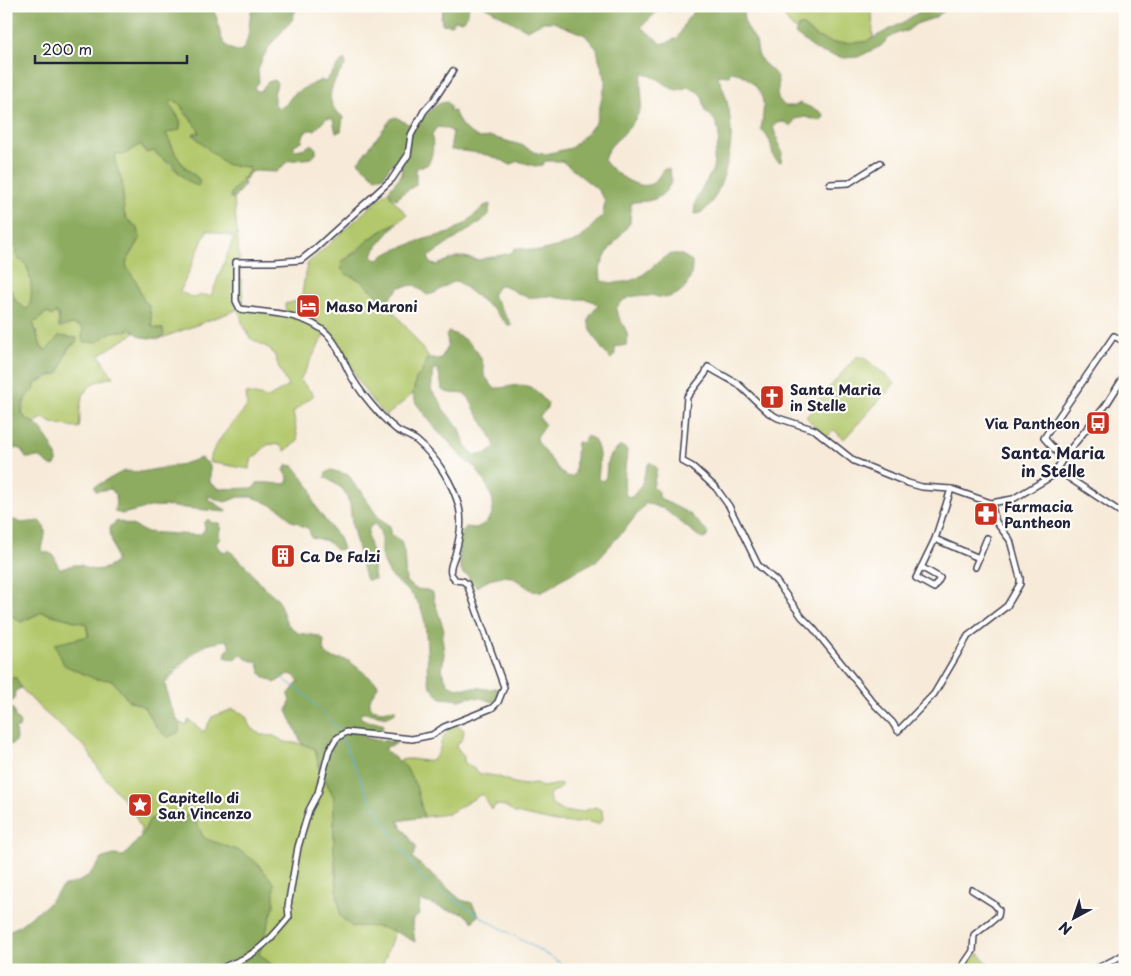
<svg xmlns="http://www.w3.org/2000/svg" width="1131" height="976" viewBox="0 0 1131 976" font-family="'Playpen Sans',sans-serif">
	<rect width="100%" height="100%" fill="#fdfcf7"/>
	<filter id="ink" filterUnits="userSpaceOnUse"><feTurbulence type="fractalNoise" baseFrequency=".02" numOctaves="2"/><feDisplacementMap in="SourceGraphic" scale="10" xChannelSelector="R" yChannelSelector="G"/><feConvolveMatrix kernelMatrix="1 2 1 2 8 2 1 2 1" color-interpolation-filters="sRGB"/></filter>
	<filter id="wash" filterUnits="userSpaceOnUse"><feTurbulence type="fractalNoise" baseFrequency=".0096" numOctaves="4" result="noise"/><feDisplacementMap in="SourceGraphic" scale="20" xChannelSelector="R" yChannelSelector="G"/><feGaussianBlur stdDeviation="1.12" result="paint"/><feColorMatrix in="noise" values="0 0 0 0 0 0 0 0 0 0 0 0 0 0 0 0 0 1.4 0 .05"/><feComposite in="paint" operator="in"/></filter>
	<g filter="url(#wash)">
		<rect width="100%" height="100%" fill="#f7ead8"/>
		<g fill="#b3c86c" stroke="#6a7554" fill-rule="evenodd">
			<path d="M779,6H872L873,39C857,46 835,46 819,38C813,36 808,30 803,26H799L797,31L789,24Z"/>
			<path d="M173,101L180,104L184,112L198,128L200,133L193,135L227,165L248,167L249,171L231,193V198H234L244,310L286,312L285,304L301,300L307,264L389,190L391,197L407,215C394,226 378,231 366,242C360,247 357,251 350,255L346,274C375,281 412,335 430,359L426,360L422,372L416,378L413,394L386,416C371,402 360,384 350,365C342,351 339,341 328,328L300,380L314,395L293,412L298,441L285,451C281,444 275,443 267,445L256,456L252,458L249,469L209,462C215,440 231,426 245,409L247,405L246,393L268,398L288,386L279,368L275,356L270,349L250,338L242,322L239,309L159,339L163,336V329L153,327L149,306L143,299L136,281L127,268L126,263L140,239L138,229L126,218L124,212L122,182L115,162L116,153L123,155L141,144L144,150L149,152L154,151L187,180L199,179L183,165L176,155L165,132L179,130L181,121L169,103ZM207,230L234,237L211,296L202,295L194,298L180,292Z"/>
			<path d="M6,239L17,250L19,260L25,262C30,275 36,295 28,308L25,309C11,299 17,297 9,287L10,282L6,275Z"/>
			<path d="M45,313H58L59,327C68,324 75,322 83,329L82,339L97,342L111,332L129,330L130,328L136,332L99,355L113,377C94,381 83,386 80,408C79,415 81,421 79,428L52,423L43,418L35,423L28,421L22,413L26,396L35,388V384C39,381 59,374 60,371C65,363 64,347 75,344L59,336L47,351L41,347L33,322L39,320Z"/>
			<polygon points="857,356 860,358 862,356 895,383 844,439 834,430 826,438 806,417 813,409 812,407"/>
			<path d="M6,612L21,622L42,612L86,624L95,679L112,680L128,700L144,707L157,728L179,723L186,725L189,720L204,732L212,717L233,709C244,715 246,712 249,726L261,735L274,736L285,742L302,744L315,749L319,768L334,797V850L337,897L352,927L375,926L395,930L381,970H278L259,954L274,906L214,843L204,838L196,823L174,812L150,819L141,837V828L133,811L101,773L86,748L42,710L21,688L16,678L6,677Z"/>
			<path d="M458,725L464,730L463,738L456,746L464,757V762L481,774L497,776L514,783L525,785L536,784L542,787L561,784L560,789L550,793L549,796C551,811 570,814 583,811C587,810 591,808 595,807L602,810L603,820L598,824L586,821L577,823L556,822L515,813L505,806L495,805L492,810L482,794L448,814L424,817L420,806L397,761C401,760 405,759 409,759C417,759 426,763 433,759C446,750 434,735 458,725Z"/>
			<polygon points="979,953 988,964 981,970 968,970 964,965"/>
		</g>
		<g fill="#8eac60" stroke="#58674e" fill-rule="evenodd">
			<path d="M6,6H208C210,8 213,10 214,12C222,25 216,51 241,51C252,41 247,19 253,6H297L292,20L271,44L262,59L258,70L259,82L255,87L256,91H261L268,82L275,80L277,84L274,94V104L279,108C288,106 288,99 294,94C302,88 312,85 321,80L325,82L343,60H345L346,64C336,78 322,96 337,112C339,114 341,115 343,117L341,131L336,133L333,119L327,118L315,130H309L304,133L302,141L294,145V148L296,150L305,148L312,144L316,149V154L312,158L288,161L277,172L255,171L249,173L246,179H243L245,184L234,198H231V193L249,171L248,167L227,165L202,144L193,133H199L198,128L178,102L173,101L169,103C172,112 184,119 179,130L166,133L176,155L183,165L198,179L200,182L198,186C187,184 179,171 170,163C164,159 158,157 154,151L146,153L141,144L123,155L116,153L115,162L122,182L124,212L126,218L138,229L140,239L126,263L127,268L136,281L143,299L149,306L152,327L163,329L164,335L159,339L141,337L130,328L129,330L111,332L97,342H84L82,339L83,329C71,319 69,328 59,327V316L58,313H55L51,316L49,313H45L39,320L33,322L41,347L46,351L59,336L77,338V341L68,348L59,373L48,376L35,384L34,390C27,393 20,405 22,413C24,419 29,420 34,423C43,428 57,452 57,462L55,465L51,466L39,457L26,458L21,449L16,448L9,452L6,449V311L9,308L6,300V275L10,279L9,287C12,292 13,297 16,303L19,302L25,309L28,308C34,299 31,274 26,265C24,260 18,260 15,254L17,250L6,239Z"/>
			<polygon points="444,6 469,6 466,18 463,21 455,20 452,25 442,24 441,17"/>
			<path d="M484,6H674L669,12L662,7L641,27L662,44L678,38L686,21L698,6H746C738,20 751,31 756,42C758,49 757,55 762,61C767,67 775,71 777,78C782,93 770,92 785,106H795L800,103L821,112L825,116L820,121L805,117L795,119L791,126L785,122L777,123L773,127L782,153L781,162C769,158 774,149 769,140C767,136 764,132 761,129C764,109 767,96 751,82C744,75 740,73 730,72L729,76L717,75C726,91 731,115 731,135C732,153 717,214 695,214C692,199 706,184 712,171C714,166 714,162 714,156C715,152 717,149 718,145C721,131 717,119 705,111C702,94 703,93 687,87C671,95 669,84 656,78C652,76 648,75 643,73C637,86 646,100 639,112C636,118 632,124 628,129C617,142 610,142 604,160C611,171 638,191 651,184C657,181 660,174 663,169H669L672,181C666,192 660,199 647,201C641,202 637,201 631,203L630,223L608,251L600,268L601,281C612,284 629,283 639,277C659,266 669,241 692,262C692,267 692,273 690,278C684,294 668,302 652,295C645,298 642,295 635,296C627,297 618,302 616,310C620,324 630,328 627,345L615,347V354L611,359C604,353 586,328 589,319C590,314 595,310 598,306C590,296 579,300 568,299C561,299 554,296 548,296C541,296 534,298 528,297C524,297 506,287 503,285L498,286L492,295L512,325L509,326L491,308L457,281C445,283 439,294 427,295L415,285L400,287L389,299L381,298L360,280L346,274L342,270L341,262L358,251L366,242L389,226L397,223L377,246L372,255L376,260L392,251L425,239L449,233L466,223L484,206L490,204L489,214L482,221L428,257L431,264L437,265L456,257H464L478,260L511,253L515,248L539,251L572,243L581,238L603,215L605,200L597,189L562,161H546L542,165L535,166L518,161L510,165C495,154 469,151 451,150V143L453,132L445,128L437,127L432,134C433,145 434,156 427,165L419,167L416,170V185L401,194L397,199L391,197L389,190L402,174L401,167L394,164L390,166L384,176L376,178L358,162L391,119L396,117C400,119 406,124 410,124C424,124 431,102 447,102L450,106V111H454L462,127L479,138L492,137L521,145L537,153L546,154L571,148L588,132L596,122L605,86V77L599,59L597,49L585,35L553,22H543L527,30Z"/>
			<polygon points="937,6 952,6 934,18 916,24 907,31 900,32 889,38 881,46 858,57 844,58 824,53 816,50 795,34 799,26 803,26 817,37 834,43 865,42 902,23 919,12"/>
			<path d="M449,332C468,338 485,354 484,375L494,388C505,389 520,382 530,387C537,390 543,399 548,404L546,410L539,417L545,425L537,437L538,442L559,470L566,476L572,477L575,473L577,442L583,443L586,436C602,438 600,465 598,477L602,481L606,477L607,464L611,455L619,447H623L627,450C626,466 622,482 626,496L632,497L641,486L647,466L650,462L657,468L653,487L658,491V496L663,500L690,514L708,533L706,538L702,539L664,509L646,503L626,528L596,561L561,579L554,585L540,592L533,591L512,577L502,576L493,578L476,587L470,581L468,575L463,574C458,568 458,543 461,534C462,532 465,529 466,527L476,528L486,523L493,513V500L486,484L476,468L462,458L448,441L438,432L416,403L413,394L416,378L422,372L426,360L433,358L441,360C444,348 451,350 446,335ZM437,368C440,375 441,382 442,390C451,396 462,391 467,396C470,398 471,403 473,406C480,420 491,432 495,447C490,453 482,455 475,455L465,445L460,429L443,409L440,401L431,390C433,383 431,377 433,370Z"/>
			<path d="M201,458L210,465V483L220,489L254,488L257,483C266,482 282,485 287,483L288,477L284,470L287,465L294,466L311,489L313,501L319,512L339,538L343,549L336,550L327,541L311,537L309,529L300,525L299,523L291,521L282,510L261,500L251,497H239L225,502L209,496L208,499L226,510V512L165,506L150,507L122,514L115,512L116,495L111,489L96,491L94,487L124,471L141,472L183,464Z"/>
			<path d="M331,470L349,475L355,486L362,491L365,498L380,520L390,526V534L401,541L404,552L406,582L416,589L427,590L433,593L434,600L444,630L442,635L444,654L442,672L448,684C459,691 468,687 480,688C486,689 489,690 495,688L501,691L499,698L493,702L481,698L469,697L460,700L441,698C422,683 429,670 427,649C426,634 426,614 417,601C410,590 397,584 390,574C387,570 385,564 383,560C377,548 387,533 374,524C364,529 369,543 372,552L371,554L375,579L367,580L365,578L352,525L350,504L343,489L325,477L326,473Z"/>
			<path d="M6,517L22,523L39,521C50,529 43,539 42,551C46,553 49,552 53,555C57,559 56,565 60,569L73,565H82C90,573 110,570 116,561C115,550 110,538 110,527L117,521L134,526L145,532L196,535L201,534L205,529L204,523L208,519L212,523H219L221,527L219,533L220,538L216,544L219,549L225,552L229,550L247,567L258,582L278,599L287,624L298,633L319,636L324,640L323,650C333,663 337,656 349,661L377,683L378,686C374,695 366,698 372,709L382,711L394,709L396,712L387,717L368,713H361L360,717C368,723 376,721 384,725L381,730L367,731L363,736L370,739L395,742L396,744L386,747V751L406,767L416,786L424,817L398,821L416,847L413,858L461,900L472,903L476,911L479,914L473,922L463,913L447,910L420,900L419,915L412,920L415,942C390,928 381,925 352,927L340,916L334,850V797L319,768L315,749L302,744L287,711L290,701L288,695L299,681L293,675L288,674L275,683C263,675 261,679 258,663L245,658L241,654C235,660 233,660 225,657L226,652L230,647L227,640L219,641L217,643C199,641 176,671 165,684L170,705L179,723V732L167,738L157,728L144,707L128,700L112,680L95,679L64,665L55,644L89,636L86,624L42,612L21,622L6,612Z"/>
			<polygon points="6,677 16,678 21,688 15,691 14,700 12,702 9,700 7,705 14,710 15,717 20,723 19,728 15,728 16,739 14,743 7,746 6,751"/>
			<polygon points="174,812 197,818 196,823 204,838 242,852 257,863 274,883 274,906 259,954 278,970 6,970 6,932 19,926 35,913 45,907 62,887 80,881 89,875 103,858 114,855 124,856 141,837 150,819"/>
		</g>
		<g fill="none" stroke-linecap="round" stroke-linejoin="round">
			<g stroke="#5bb4d8" stroke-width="1">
				<polyline points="282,678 306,695 339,729 341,734"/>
				<polyline points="342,738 369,798 421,878 488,921 531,945 572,970"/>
				<polyline points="1088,970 1089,969"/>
			</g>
		</g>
	</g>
	<g filter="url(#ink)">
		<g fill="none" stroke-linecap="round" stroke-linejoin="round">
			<defs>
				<g id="street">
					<polyline points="830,184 849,183 880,163"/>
					<polyline points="1063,459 1044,438 1114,336 1125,342"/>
					<polyline points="1057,470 1125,515"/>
					<polyline points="991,503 996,522 1010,540 1020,578 1020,584 1007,606 968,636 934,694 898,731 892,722 876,706 813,628 802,617 776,581 758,565 729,506 716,488 693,467 682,461 687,397 705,374 708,367 738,384 769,413 778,418 815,430 854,461 908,483 922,487 951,489 991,503 1013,499 1052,476 1067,453 1106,405 1125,375"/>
					<polyline points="935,539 979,558"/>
					<polyline points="921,567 940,578 934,588 916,578 935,539 951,489"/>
					<polyline points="975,567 987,538"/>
					<path d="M219,970C227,965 237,962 245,958C263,948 276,933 289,917L288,906L298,847L309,810L318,793L329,751L336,739L346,732L412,739L432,735L444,727L492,708L498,702L504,687L467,584L463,581L455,580C455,579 451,574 451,574C449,567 453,561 455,555C459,540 463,523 459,507C453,483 436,457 417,441C411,436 403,434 397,430C384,420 373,407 363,394C357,386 351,377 347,368C340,353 334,337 320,328C296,312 267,313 240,309L236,301V262H274L301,260L315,249L392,179L408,155L411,135L424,111L434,100L453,71"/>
					<polyline points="960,970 973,951 974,935 998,916 999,910 994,904 972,890"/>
					<polyline points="1094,970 1125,954"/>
				</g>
			</defs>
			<use href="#street" stroke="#424053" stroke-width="8"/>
			<use href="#street" stroke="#fff" stroke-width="5"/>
		</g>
	</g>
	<defs>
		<symbol id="hotel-square" viewBox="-11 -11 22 22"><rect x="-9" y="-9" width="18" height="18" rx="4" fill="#c8321e" stroke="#fdfcf7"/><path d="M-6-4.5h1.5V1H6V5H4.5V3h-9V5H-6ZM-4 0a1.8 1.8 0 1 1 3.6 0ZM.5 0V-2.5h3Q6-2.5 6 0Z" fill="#fff"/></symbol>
		<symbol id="church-square" viewBox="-11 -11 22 22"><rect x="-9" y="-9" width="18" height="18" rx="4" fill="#c8321e" stroke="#fdfcf7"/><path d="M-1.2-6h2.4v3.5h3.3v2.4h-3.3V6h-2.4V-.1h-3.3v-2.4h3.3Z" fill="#fff"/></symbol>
		<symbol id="bus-square" viewBox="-11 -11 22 22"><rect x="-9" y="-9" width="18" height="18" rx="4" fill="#c8321e" stroke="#fdfcf7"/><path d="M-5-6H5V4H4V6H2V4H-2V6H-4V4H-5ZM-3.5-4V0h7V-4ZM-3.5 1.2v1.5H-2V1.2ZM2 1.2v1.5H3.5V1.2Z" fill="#fff"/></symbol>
		<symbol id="pharmacy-square" viewBox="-11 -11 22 22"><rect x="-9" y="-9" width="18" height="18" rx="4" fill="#c8321e" stroke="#fdfcf7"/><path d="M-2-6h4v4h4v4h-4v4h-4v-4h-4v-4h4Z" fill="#fff"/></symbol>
		<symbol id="building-square" viewBox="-11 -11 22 22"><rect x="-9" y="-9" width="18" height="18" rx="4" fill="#c8321e" stroke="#fdfcf7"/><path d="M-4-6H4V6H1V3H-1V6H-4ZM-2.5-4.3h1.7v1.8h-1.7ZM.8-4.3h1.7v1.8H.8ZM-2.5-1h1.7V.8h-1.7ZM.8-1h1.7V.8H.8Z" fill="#fff"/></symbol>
		<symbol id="sight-square" viewBox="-11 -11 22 22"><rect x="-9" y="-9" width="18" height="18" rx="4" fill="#c8321e" stroke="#fdfcf7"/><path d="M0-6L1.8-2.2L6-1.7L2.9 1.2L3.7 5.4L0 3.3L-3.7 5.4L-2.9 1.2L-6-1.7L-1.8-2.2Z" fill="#fff"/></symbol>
	</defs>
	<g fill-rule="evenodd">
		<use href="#hotel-square" x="294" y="292" width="28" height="28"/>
		<use href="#church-square" x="758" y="383" width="28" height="28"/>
		<use href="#bus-square" x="1084" y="409" width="28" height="28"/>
		<use href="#pharmacy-square" x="972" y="500" width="28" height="28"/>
		<use href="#building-square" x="269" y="542" width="28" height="28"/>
		<use href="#sight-square" x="126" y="791" width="28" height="28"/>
	</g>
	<g text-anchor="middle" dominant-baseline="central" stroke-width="4.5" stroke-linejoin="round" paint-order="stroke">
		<g font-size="14" font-weight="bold" fill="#22223b" stroke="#fdfcf7" text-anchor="start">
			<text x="326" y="306">Maso Maroni</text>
			<text x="790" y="389">Santa Maria<tspan x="790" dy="16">in Stelle</tspan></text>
			<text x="1080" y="423" text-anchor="end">Via Pantheon</text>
			<text x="1004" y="506">Farmacia<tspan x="1004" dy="16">Pantheon</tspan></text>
			<text x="300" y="556">Ca De Falzi</text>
			<text x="158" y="797">Capitello di<tspan x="158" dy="16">San Vincenzo</tspan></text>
		</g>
		<g font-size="16" font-weight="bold" fill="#22223b" stroke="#fdfcf7">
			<text x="1053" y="452">Santa Maria<tspan x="1053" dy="18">in Stelle</tspan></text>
		</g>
	</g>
	<rect width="1131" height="976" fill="none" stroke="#fdfcf7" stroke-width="25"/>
	<g transform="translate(1074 918) rotate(220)" stroke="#fdfcf7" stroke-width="4" paint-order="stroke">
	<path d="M0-4L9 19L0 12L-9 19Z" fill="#22223b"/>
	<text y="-8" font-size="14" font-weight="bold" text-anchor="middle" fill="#22223b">N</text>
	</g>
	<path d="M35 55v8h152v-8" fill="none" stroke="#22223b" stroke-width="2.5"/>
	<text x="42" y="55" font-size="15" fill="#22223b" stroke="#fdfcf7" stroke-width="4" paint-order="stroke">200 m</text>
</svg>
